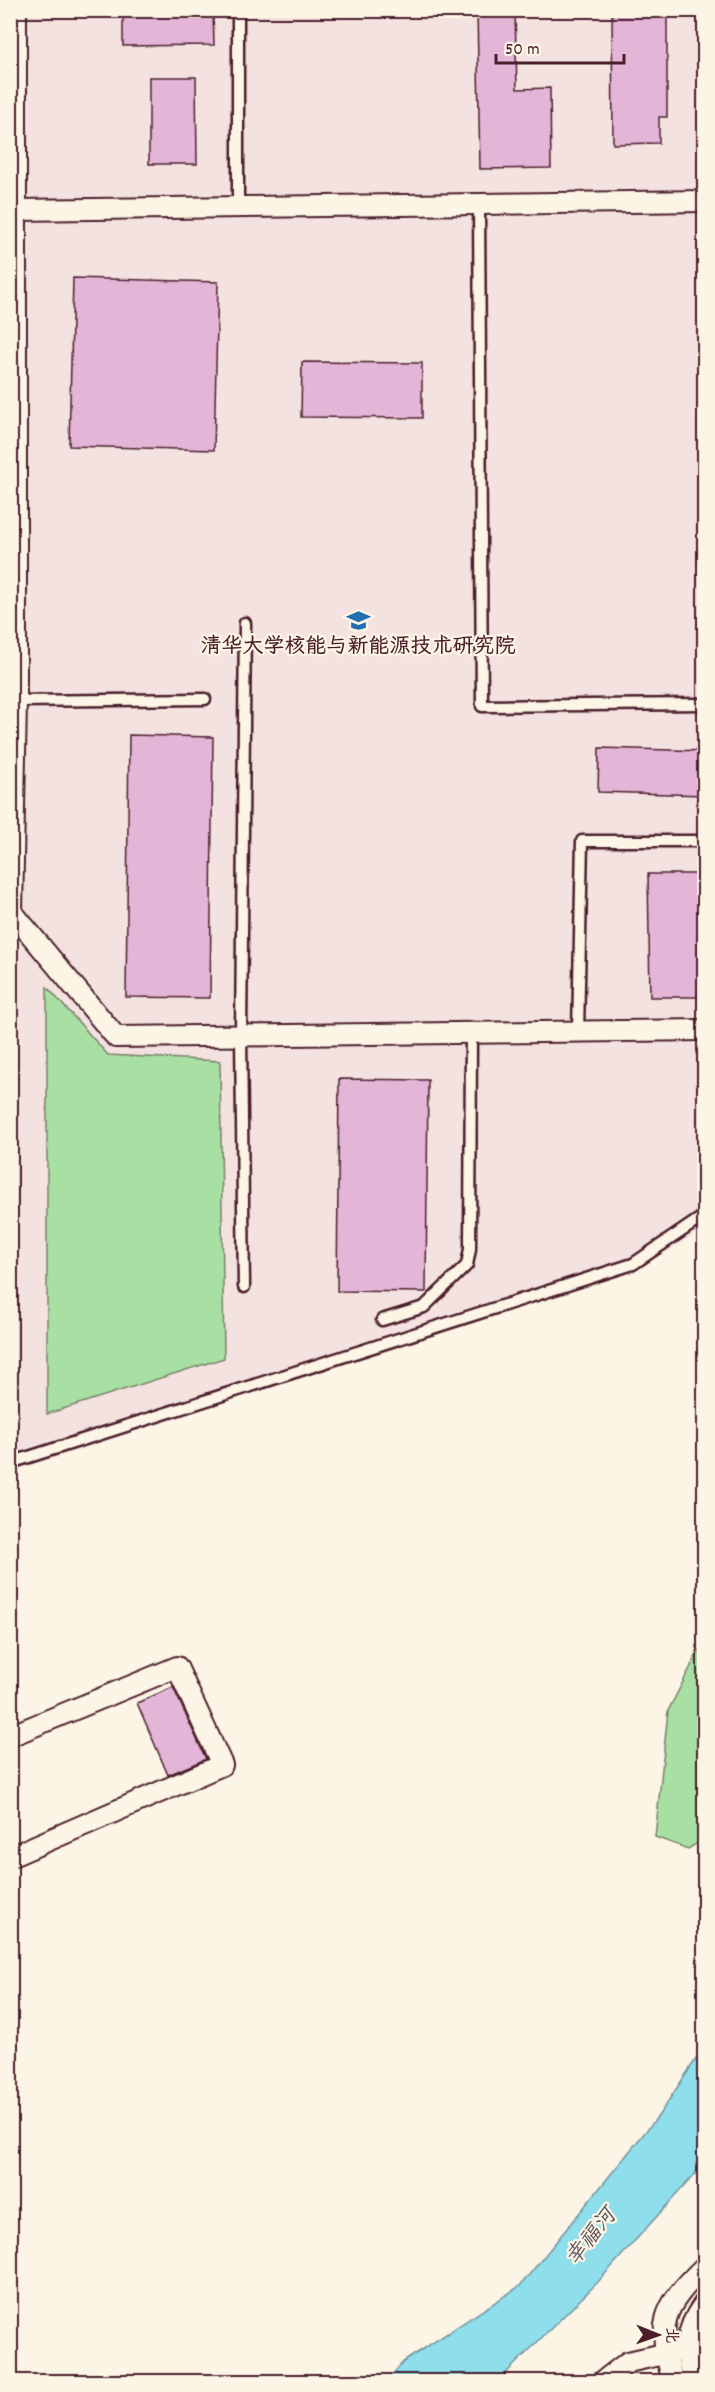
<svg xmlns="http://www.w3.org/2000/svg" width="715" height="2392" viewBox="0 0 715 2392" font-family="Dekko,'LXGW WenKai TC',sans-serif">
	<rect width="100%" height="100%" fill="#fcf5e5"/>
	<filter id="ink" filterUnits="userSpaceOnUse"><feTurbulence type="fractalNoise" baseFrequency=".0167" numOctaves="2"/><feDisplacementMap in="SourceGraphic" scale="12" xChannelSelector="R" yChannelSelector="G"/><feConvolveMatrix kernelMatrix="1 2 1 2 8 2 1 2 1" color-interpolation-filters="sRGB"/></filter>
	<g filter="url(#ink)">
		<polygon fill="#f4e2e1" points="10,11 704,11 704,1229 640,1268 11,1472"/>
		<g fill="#a8e0a4" stroke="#798068" stroke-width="1.5">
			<polygon points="47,987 108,1055 220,1061 224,1358 47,1414"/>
			<polygon points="704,1641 704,1839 688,1849 655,1837 668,1711"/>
		</g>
		<polygon fill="#8edeeb" stroke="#73929e" stroke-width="1.5" points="704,2047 704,2164 597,2283 498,2381 387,2381 403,2362 520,2286 659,2115"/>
		<g fill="#e3b5d7" stroke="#4a1f2b" stroke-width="1.5">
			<polygon points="123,10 213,10 214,45 123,46"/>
			<polygon points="477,10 515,10 517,89 550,88 551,168 480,169"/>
			<polygon points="612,10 667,10 667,117 659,117 659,143 613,144"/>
			<polygon points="149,77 196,77 197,164 149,164"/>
			<polygon points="73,278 218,282 214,450 69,446"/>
			<polygon points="302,362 422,363 422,418 301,417"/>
			<polygon points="129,735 213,737 210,998 126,997"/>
			<polygon points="599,748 705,751 705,795 598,792"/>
			<polygon points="648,874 705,874 705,997 650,997"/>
			<polygon points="339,1079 428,1080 426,1292 337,1291"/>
			<polygon points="173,1687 206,1759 168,1775 137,1703"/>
		</g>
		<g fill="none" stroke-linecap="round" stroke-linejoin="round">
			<defs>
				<g id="lane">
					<polyline points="238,10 238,207"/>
					<polyline points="479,204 482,706 704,704"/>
					<polyline points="16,701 205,699"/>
					<polyline points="578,1032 582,841 704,841"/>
					<polyline points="244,1287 241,1036 245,623"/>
					<polyline points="382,1320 424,1307 467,1265 470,1249 471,1033"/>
					<polyline points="10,1463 633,1264 704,1216"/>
				</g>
				<g id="street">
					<polyline points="16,10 16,701 12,912 116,1037 704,1030"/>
					<polyline points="16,210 704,201"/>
					<polyline points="10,1736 177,1667 222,1765 10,1857"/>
					<polyline points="602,2382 628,2362 686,2349"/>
					<path d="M673,2382C657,2323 661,2309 704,2267"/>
					<path d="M695,2382C682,2354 686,2328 704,2304"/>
				</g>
			</defs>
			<use href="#lane" stroke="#4a1f2b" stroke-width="15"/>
			<use href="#street" stroke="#4a1f2b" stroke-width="24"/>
			<use href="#lane" stroke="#fcf5e5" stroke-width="10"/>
			<use href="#street" stroke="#fcf5e5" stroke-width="20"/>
		</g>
	</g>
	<defs>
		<symbol id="university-bare" viewBox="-9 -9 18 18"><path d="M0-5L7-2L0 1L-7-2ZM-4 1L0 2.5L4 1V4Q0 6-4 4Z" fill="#1f6fb2" stroke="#fcf5e5" stroke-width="2.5" paint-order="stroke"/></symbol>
	</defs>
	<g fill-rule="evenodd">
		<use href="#university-bare" x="342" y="604" width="33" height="33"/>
	</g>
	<g text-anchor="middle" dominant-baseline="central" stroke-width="4.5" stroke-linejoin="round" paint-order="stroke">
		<g font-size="21" font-weight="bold" fill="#4a1f2b" stroke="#fcf5e5">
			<text x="358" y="648">清华大学核能与新能源技术研究院</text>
		</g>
		<g font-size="22" font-style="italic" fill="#5b4f5b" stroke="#fcf5e5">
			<text transform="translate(592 2238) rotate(-51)">幸福河</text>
		</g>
	</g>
	<rect width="715" height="2392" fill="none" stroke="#fcf5e5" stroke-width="36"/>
	<rect x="18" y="18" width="679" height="2356" fill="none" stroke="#4a1f2b" stroke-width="2" filter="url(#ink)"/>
	<g transform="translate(658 2335) rotate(91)" stroke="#fcf5e5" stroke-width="4.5" paint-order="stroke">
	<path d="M0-4.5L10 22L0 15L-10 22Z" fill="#4a1f2b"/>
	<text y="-9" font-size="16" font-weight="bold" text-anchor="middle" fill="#4a1f2b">北</text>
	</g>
	<path d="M496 54v9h128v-9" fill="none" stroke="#4a1f2b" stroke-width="3"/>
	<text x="505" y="54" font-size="18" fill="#4a1f2b" stroke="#fcf5e5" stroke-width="4.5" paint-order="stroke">50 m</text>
</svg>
